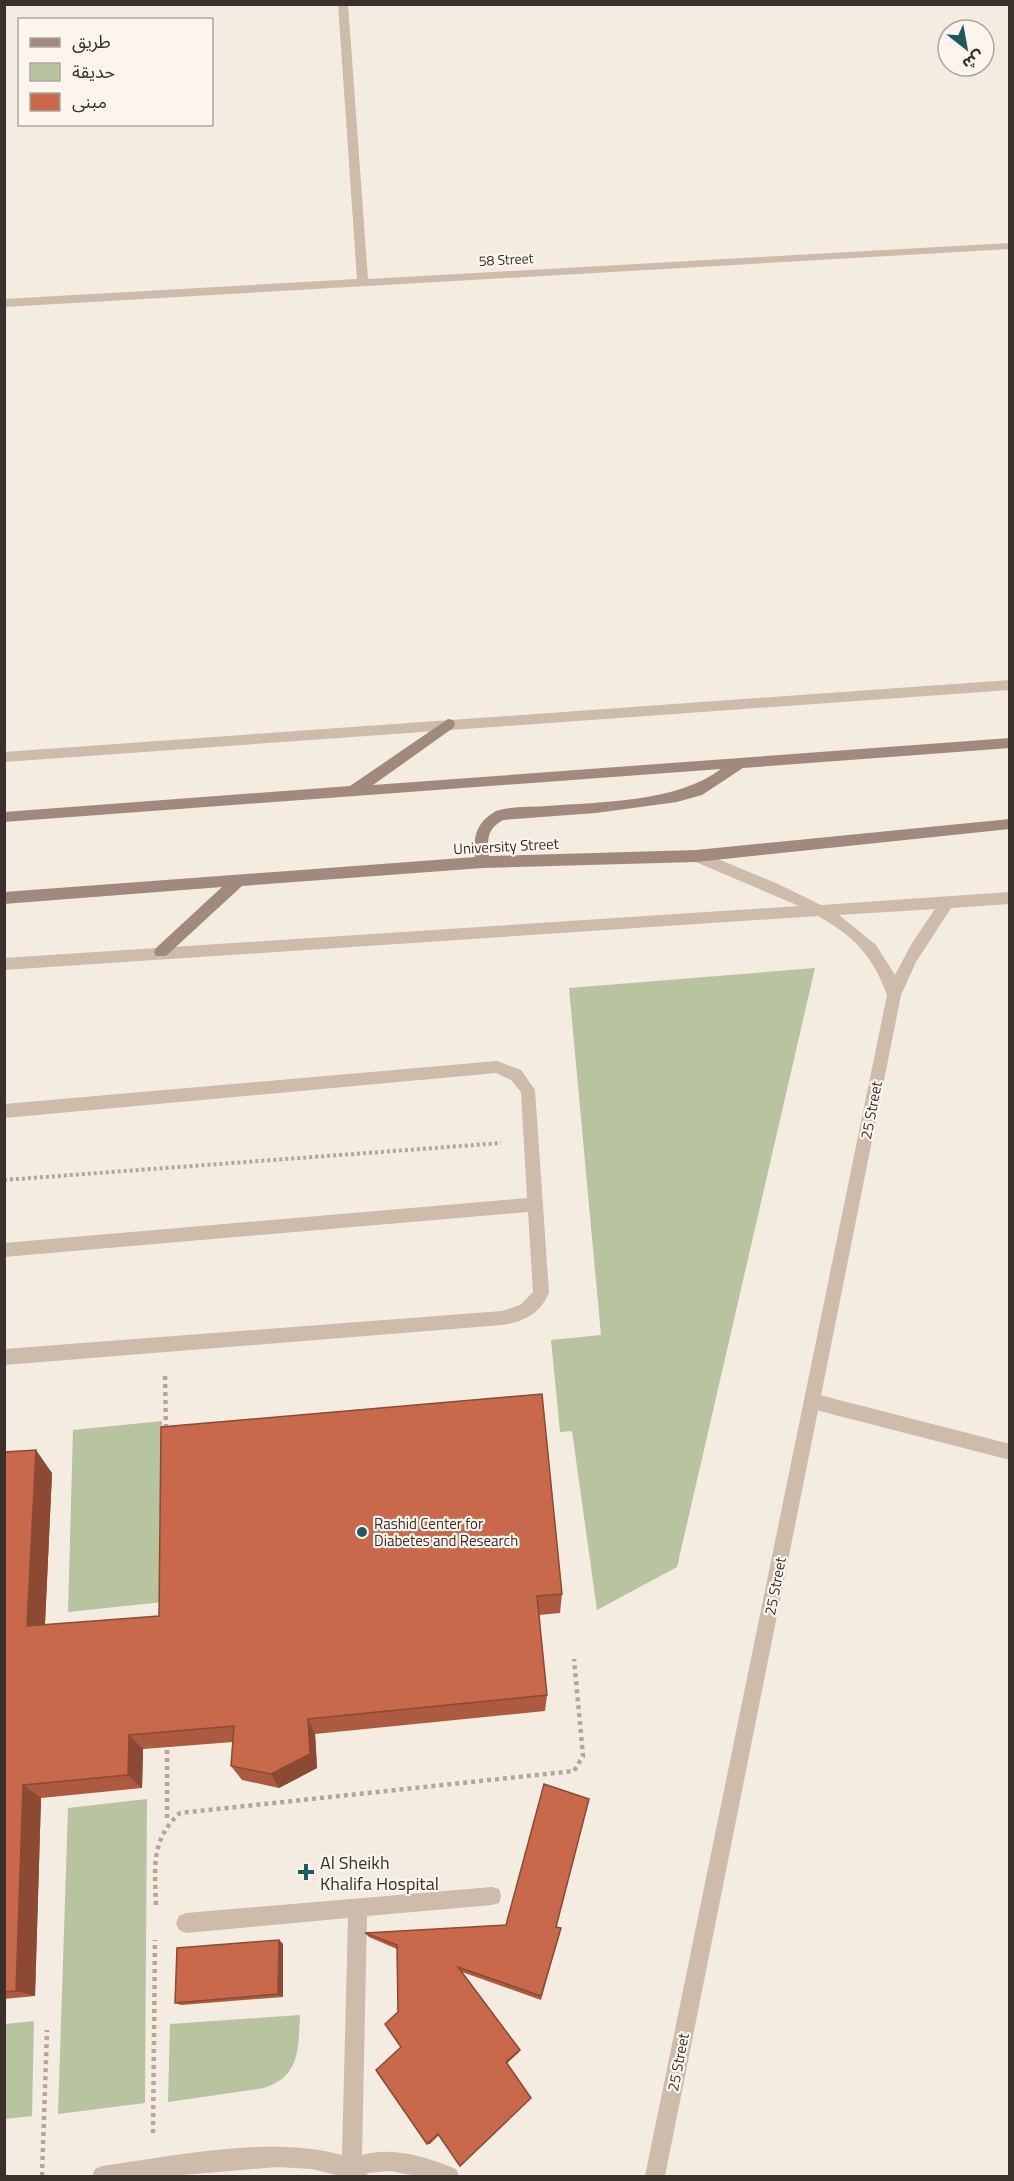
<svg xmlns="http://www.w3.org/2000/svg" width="1014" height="2181" viewBox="0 0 1014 2181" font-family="'Titillium Web','Noto Sans Arabic',sans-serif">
	<rect width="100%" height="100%" fill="#f4ebe1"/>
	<g fill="#b8c4a0">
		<polygon points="815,968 677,1567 597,1610 572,1431 560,1432 551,1340 601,1335 569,988"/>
		<polygon points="162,1421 163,1602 68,1612 73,1430"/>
		<polygon points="147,1799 145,2103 58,2114 68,1808"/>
		<path d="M300,2015C298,2048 301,2076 264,2088L168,2102L170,2024Z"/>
		<polygon points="34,2021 32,2116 5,2119 5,2024"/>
	</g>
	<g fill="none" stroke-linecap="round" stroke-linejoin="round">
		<polyline stroke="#b9a596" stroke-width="4" stroke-dasharray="3 3" stroke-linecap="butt" points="4,1180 501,1143"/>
		<g stroke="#b9a596" stroke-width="4.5" stroke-dasharray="4 4" stroke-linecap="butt">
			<polyline points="165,1376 166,1432"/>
			<polyline points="167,1742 167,1822"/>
			<path d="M156,1905C155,1868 150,1840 180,1813L574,1771L583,1756L574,1659"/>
			<polyline points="153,2133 155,1940"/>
			<polyline points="42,2176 47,2030"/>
		</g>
		<g fill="#cdbbac" fill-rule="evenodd">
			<path d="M497,1061L521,1070L535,1090L549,1293C540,1314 523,1322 502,1325L4,1365V1349L502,1311L520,1305L533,1292L528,1212L4,1257V1243L527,1198L521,1092L511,1080L496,1073L4,1118V1104Z"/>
			<polygon points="812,1393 1010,1444 1010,1460 812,1409 806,1407 804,1401 806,1395"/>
			<path d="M492,1887L499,1889L501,1896L499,1903L492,1905L367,1916L362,2155C393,2146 427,2157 456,2169L459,2176H417L390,2171L367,2173L368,2176H341L312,2169L277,2167L171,2176H92L95,2169L102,2166C174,2156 272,2135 342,2155L348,1918L186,1933L179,1930L176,1923L179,1916L186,1913Z"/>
		</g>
		<g fill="#cdbbac" fill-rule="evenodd">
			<polygon points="338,4 348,4 368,279 1010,243 1010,249 4,307 4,299 357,279"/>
			<polygon points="1010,680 1010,690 4,762 4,752"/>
			<path d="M696,850L778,884L821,905L1010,892V904L951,908L916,962L901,995L665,2176H645L887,995C873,956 854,936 818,916L4,970V958L799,906L691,860L689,856ZM935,909L912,943L895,975L876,945L839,915Z"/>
		</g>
		<path fill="#a18a7d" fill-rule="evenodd" d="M448,719L453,720L455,724L453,728L373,785L1010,738V748L743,768L702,795L677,802L596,813L503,820C487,829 487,839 489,856L696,850L1010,819V829L696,862L483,868L242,886L166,956H156L154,952L156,948L222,887L4,904V892L475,857C473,835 477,822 496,811C512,806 531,807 547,806C600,802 678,802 721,769L4,822V812L350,786Z"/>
	</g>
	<g fill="#ac5a40">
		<polygon points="4,1452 52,1473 45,1625 562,1594 560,1613 539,1615 547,1695 545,1711 315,1734 317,1768 279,1788 242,1780 231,1766 233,1742 143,1749 142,1788 41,1798 35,1996 4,1999"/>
		<polygon points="506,1925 556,1927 561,1928 541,2000 462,1972 520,2050 519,2052 507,2063 439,2135 430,2144 427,2144 401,2047 398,2012 397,1949 369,1937 365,1933"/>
		<polygon points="279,1940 283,1944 283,1997 181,2005 175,2003"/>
	</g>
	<g fill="#8c4a34">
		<polygon points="36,1450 52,1473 44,1644 27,1626"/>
		<polygon points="308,1719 315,1734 317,1768 279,1788 271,1774"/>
		<polygon points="129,1735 143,1749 142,1788 128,1775"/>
		<polygon points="23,1785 41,1798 35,1996 16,1991"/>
		<polygon points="279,1940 283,1944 283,1997 278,1994"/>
		<polygon points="520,2050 519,2052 506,2064 506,2062"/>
	</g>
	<g fill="#c8694b" stroke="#8c4a34" stroke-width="1.5">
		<polygon points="542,1394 562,1594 537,1596 547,1695 308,1719 310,1754 271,1774 231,1766 234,1726 129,1735 128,1775 23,1785 16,1991 4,1992 4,1452 36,1450 27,1626 159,1616 161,1427"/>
		<polygon points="544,1784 589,1799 556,1927 561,1928 541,1996 458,1967 520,2050 506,2062 531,2098 460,2166 438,2134 427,2144 376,2070 401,2047 385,2024 398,2012 397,1945 365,1933 506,1925"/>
		<polygon points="279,1940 278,1994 175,2003 177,1948"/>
	</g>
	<g fill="#1f5a5e" stroke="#fbf5ee" stroke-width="2">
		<circle cx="362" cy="1532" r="6"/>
		<path d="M303 1863h6v6h6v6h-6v6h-6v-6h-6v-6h6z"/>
	</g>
	<g text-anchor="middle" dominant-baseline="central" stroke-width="4.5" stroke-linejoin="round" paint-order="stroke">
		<g font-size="14" fill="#3b302b" stroke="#fbf5ee">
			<text transform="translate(506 259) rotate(-3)">58 Street</text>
		</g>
		<g font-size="15" fill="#3b302b" stroke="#fbf5ee">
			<text transform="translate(506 846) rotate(-3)">University Street</text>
			<text transform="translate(871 1110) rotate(-79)">25 Street</text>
			<text transform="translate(775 1586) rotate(-79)">25 Street</text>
			<text transform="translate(678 2062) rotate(-79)">25 Street</text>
		</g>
		<g font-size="15" fill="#3b302b" stroke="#fbf5ee" text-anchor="start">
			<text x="374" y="1523">Rashid Center for<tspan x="374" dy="17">Diabetes and Research</tspan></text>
		</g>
		<g font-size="18" fill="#3b302b" stroke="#fbf5ee" text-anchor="start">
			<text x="320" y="1862">Al Sheikh<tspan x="320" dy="21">Khalifa Hospital</tspan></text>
		</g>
	</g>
	<rect width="1014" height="2181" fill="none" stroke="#3b302b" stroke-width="12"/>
	<rect x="18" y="18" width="195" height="108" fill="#fbf5ee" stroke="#aea6a0" stroke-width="1.5"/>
	<rect x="30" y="38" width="30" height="9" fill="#a18a7d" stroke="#aea6a0" stroke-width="1.5"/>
	<text x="72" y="48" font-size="18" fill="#3b302b">طريق</text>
	<rect x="30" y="63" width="30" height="18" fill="#b8c4a0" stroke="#aea6a0" stroke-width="1.5"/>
	<text x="72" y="78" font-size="18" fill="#3b302b">حديقة</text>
	<rect x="30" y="93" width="30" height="18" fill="#c8694b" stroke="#aea6a0" stroke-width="1.5"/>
	<text x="72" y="108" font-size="18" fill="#3b302b">مبنى</text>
	<g transform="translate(966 48) rotate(149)"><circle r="28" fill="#fbf5ee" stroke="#aea6a0" stroke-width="1.5"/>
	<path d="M0-4.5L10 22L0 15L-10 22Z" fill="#1f5a5e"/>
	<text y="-9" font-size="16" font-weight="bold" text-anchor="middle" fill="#3b302b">ش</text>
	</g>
</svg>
